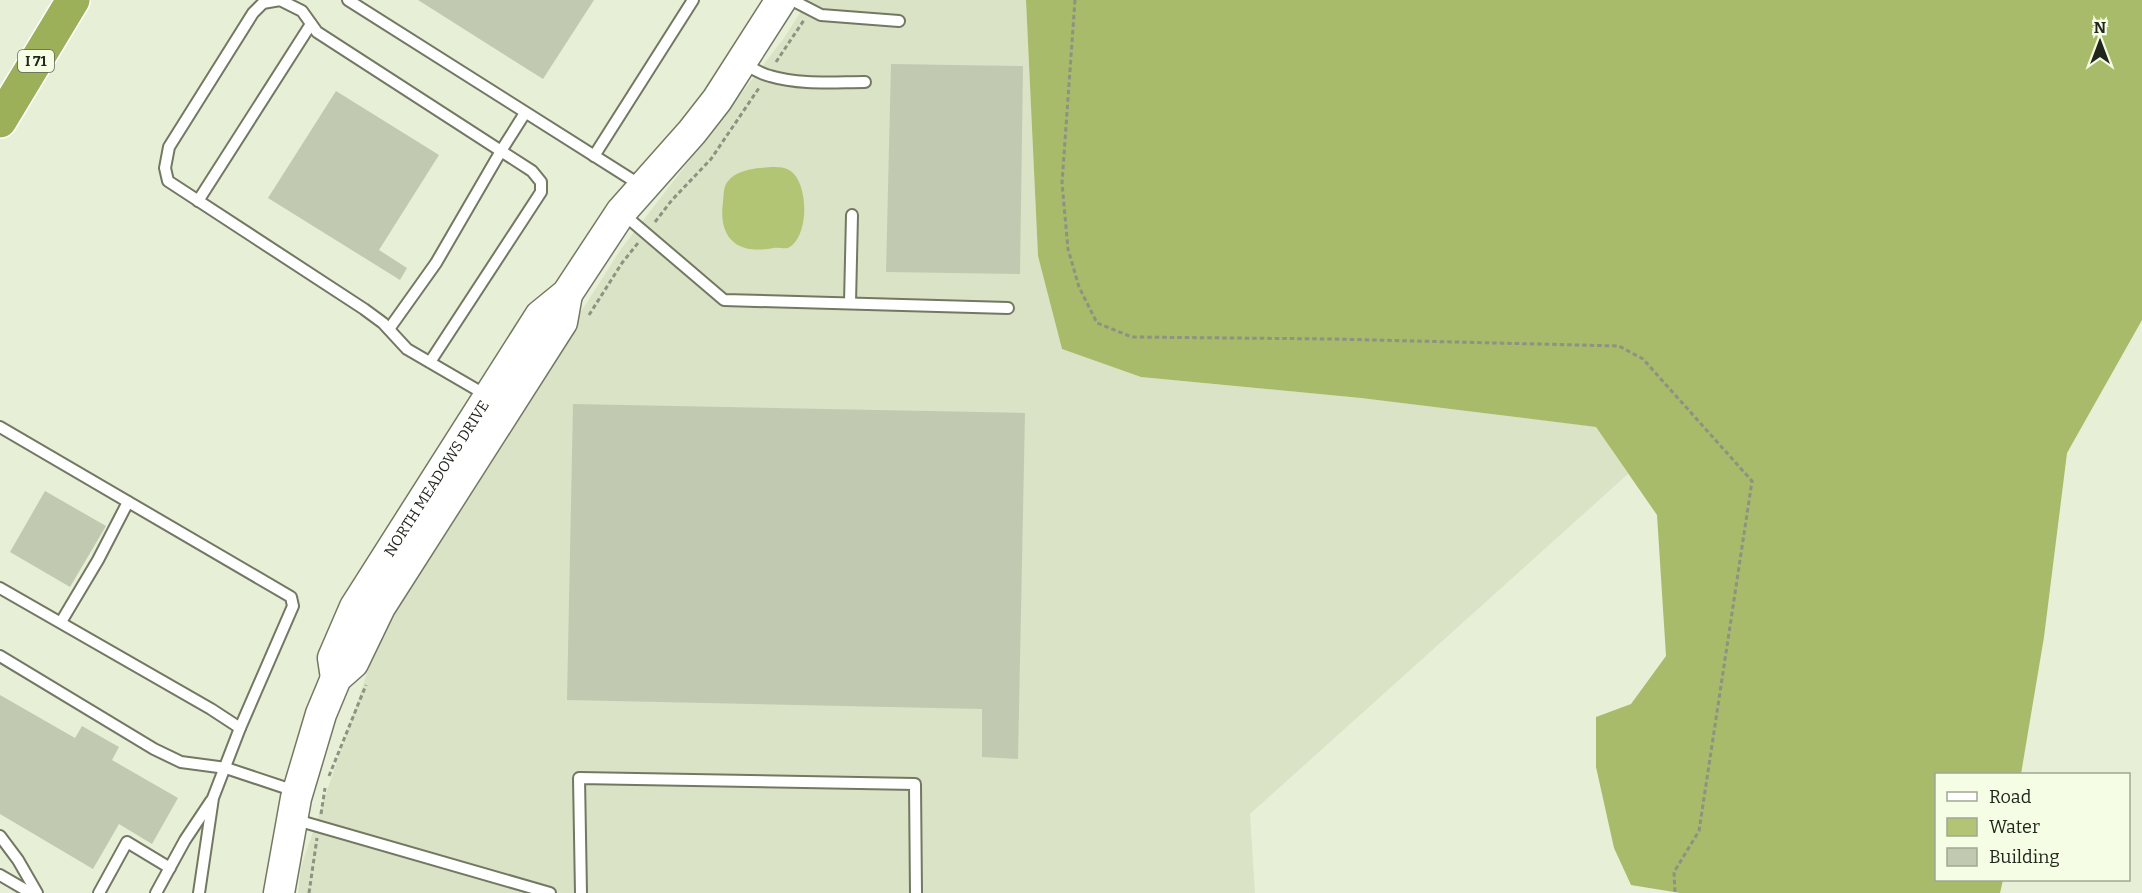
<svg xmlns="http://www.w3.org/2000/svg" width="2142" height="893" viewBox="0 0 2142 893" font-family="Bitter,serif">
	<rect width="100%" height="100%" fill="#e8efd7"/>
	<polygon fill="#dae3c5" points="808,0 1026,0 1038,256 1062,349 1141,377 1361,398 1596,427 1628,474 1250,814 1255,893 298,893 301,867 387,615 621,249 784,38"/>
	<polygon fill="#a7bb6a" points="1026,0 2142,0 2142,320 2067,453 2044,637 2021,774 1936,774 1936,880 2003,880 2000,893 1680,893 1631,885 1614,848 1596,767 1596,717 1631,704 1666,656 1657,515 1596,427 1361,398 1141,377 1062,349 1038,256"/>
	<path fill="#b1c574" d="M758,168C767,168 780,165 789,170C809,181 810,237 788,248C784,249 778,247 774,248C738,255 718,239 723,202C724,194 723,186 729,180C736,172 747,170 758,168Z"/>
	<g fill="#c2c9b1">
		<polygon points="418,0 594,0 543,79"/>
		<polygon points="891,64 1023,66 1020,274 886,272"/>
		<polygon points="336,91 439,155 379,250 407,268 400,280 268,198"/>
		<polygon points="573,404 1025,413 1018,759 982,757 982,709 567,700"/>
		<polygon points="45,491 106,526 70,587 10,552"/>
		<polygon points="0,695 75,738 82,726 119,747 112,760 178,798 152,844 119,824 93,869 0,814"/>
	</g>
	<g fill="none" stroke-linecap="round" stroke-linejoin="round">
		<defs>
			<g id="lane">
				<polyline points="348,0 642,186"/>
				<polyline points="792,0 821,15 899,21"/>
				<path d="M744,64C752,68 761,74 770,76C800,85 833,82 865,82"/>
				<polyline points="594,156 693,0"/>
				<polyline points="198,201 311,24"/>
				<polyline points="622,213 724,300 1008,308"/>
				<polyline points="850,303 852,215"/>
				<polyline points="389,329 436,263 501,151 532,171 541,182 541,192 430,362"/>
				<polyline points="486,395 407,349 383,323 364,309 168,181 165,168 169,147 253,13 263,3 280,0 302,11 317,32 501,151 525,113"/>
				<polyline points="0,427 291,597 293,606 240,728"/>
				<polyline points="0,588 211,709 240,728 213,798 199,893"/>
				<polyline points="61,622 98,560 128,502"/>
				<polyline points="0,656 154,749 181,762 226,768 295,791"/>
				<polyline points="293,819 550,893"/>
				<polyline points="0,836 18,860 37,893"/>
				<polyline points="0,875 31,893"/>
				<polyline points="99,893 127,842 170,868"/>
				<polyline points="156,893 185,840 211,801"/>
				<polyline points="581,893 579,778 915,784 916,893"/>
			</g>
			<g id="secondary">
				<path id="s1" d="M336,678L333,658L355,607L540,316L567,294L621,212L692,132L717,100L781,0"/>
				<polyline points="279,893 296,798 321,714 336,678 353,663 380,607 562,322 567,294"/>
			</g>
			<polyline id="highway" points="0,121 73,0"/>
		</defs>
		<use href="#lane" stroke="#727862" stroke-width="14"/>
		<use href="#secondary" stroke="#727862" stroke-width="33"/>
		<use href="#highway" stroke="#fff" stroke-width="36"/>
		<g stroke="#8d9281" stroke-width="3" stroke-dasharray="4.5 3" stroke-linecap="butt">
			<polyline points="1075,0 1062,183 1068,249 1079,287 1097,323 1132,337 1332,339 1619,346 1643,359 1752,481 1699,831 1674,872 1675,893"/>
			<polyline points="776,62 804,20"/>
			<polyline points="655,222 672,200 711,159 759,88"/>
			<polyline points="589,315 622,263 638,243"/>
			<polyline points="329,776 366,685"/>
			<polyline points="321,814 325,788"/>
			<polyline points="309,893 317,838"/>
		</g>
		<use href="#lane" stroke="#fff" stroke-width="10"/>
		<use href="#secondary" stroke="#fff" stroke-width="30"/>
		<use href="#highway" stroke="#9cb059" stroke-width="33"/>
	</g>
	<g text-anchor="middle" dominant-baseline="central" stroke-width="6" stroke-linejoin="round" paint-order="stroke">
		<rect fill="#f5fde4" stroke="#626659" stroke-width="1.5" x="18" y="50" width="36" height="22" rx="4.5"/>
		<g font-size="14" font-weight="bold" fill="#23261d">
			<text x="36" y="61">I 71</text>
		</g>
		<g font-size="15" fill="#23261d" stroke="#f5fde4">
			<text stroke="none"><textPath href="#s1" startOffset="228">NORTH MEADOWS DRIVE</textPath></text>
		</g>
	</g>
	<rect x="1935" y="773" width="195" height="108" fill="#f5fde4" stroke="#a1a794" stroke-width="1.5"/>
	<rect x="1947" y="792" width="30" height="9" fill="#ffffff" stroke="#a1a794" stroke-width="1.5"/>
	<text x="1989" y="803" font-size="18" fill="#23261d">Road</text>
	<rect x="1947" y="818" width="30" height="18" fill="#b1c574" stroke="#a1a794" stroke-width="1.5"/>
	<text x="1989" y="833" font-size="18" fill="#23261d">Water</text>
	<rect x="1947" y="848" width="30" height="18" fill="#c2c9b1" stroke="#a1a794" stroke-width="1.5"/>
	<text x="1989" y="863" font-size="18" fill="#23261d">Building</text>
	<g transform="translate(2100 42)" stroke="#f5fde4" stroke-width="4.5" paint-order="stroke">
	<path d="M0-4.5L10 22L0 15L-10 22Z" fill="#23261d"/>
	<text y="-9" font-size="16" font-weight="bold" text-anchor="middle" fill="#23261d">N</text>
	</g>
</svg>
